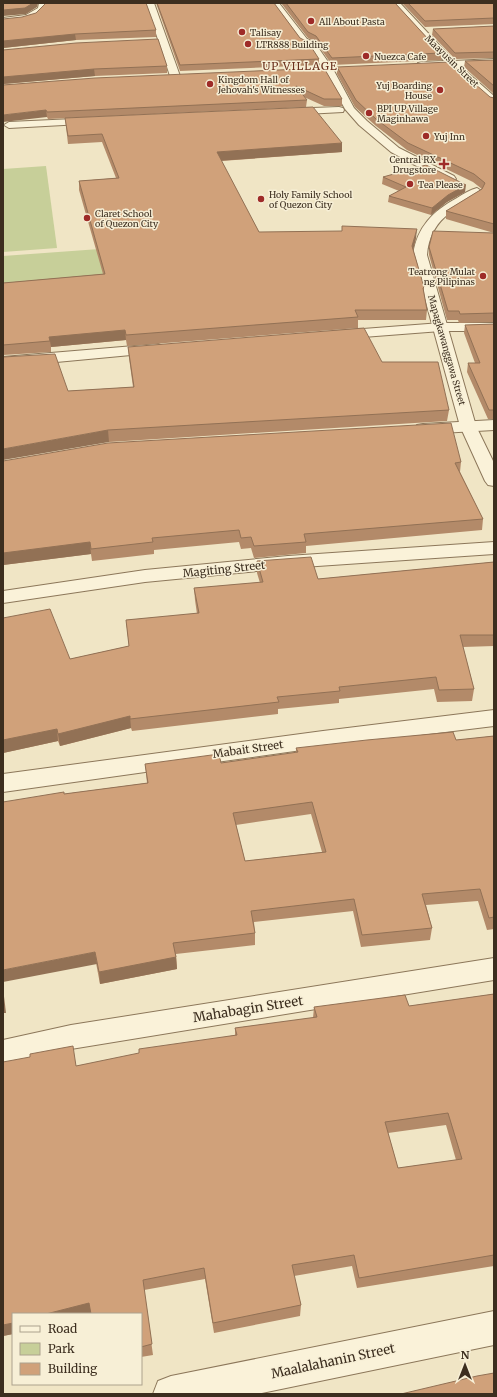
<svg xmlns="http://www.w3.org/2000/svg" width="497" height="1397" viewBox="0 0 497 1397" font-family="Merriweather,serif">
	<rect width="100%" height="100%" fill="#f0e5c5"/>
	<g fill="#c7cf99">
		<polygon points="46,166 57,248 3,252 3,169"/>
		<polygon points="127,247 137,279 5,289 3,278 3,256"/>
	</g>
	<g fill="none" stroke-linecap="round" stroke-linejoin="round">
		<defs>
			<g id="minor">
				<path d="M39,3H47C44,22 18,22 3,24V18L26,15L38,8Z"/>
				<polygon points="146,3 154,3 180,76 178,78 175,79 170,76"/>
				<polygon points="391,3 400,3 454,61 494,59 494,65 460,66 494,96 494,104 490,103 449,67 418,67 418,63 421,62 444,61"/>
				<polygon points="339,107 343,108 344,110 343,112 286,115 281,112 286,109"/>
				<polygon points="96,118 100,119 101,121 100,123 9,128 4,125 9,122"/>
				<polygon points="441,323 494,323 494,331 441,331 337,339 332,338 330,335 332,332 337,331"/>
				<polygon points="158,344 163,346 166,349 163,352 3,367 3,357"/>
				<polygon points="494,420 494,430 423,434 417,433 415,429 417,425 423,424"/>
				<polygon points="494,542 494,554 288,568 145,582 3,603 3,591 145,570 288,556"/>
				<polygon points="494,710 494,726 323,747 3,792 3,774 323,731"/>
				<polygon points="494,958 494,980 71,1049 3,1066 3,1040 71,1025"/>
				<polygon points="494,1311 494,1345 257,1394 153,1394 158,1381 171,1376"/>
			</g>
			<g id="tertiary">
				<polygon points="271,3 279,3 307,39 315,43 333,69 354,108 367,121 399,148 454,176 456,179 454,182 446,182 391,152 359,125 345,109 323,69 309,47 301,43"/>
				<path d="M477,188L483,192L481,195C453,209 430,220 427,255L476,426L494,463V486L488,485L485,481L460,426L413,255C417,227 433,211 457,198C463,194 470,190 477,188Z"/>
			</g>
		</defs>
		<use href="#minor" stroke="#8c775a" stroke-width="2"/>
		<use href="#tertiary" stroke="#8c775a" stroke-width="2"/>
		<use href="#minor" fill="#faf2d9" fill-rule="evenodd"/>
		<use href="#tertiary" fill="#faf2d9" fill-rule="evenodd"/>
	</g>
	<g fill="#b38a69" fill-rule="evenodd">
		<polygon points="156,3 274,3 300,38 319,59 319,65 180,71"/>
		<polygon points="281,3 395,3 441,53 441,60 332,65 316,42 308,38"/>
		<polygon points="402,3 494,3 494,24 425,27"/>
		<polygon points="3,19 156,30 156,37 76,40 3,48"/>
		<polygon points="494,26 494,58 455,59 432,35 433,29"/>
		<polygon points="3,50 167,66 167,73 95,76 3,84"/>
		<polygon points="494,60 494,94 464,67 465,61"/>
		<polygon points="337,67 494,98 494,233 446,219 446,211 482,189 473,182 407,150 376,126 355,107 337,74"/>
		<polygon points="324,68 342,99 342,106 324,106 304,97 307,100 306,107 48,119 47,117 3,85"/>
		<polygon points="65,118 342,143 342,152 221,161 259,232 416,238 413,249 424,287 424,292 427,310 426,320 358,320 358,328 127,346 126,340 51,347 51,352 3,355 3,283 103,274 79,190 79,181 116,178 102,142 68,144"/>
		<polygon points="383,177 465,192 447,202 431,215 388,202 389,196 399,191 382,184"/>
		<polygon points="494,233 494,322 459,323 458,320 447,320 429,255 429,247"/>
		<polygon points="494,324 494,419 488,419 467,372 468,363 475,363 464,333 465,325"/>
		<polygon points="128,347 382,362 449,410 447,421 109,442 68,391 133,387 129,358"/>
		<polygon points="3,461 461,462 460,472 483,519 482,530 306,546 306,553 254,558 251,548 241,549 239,542 154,550 154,554 92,561 91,554 3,565"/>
		<polygon points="257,561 318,579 494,562 494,646 463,647 474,689 472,701 437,702 434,689 339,699 339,703 278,709 278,714 132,731 131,728 60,746 58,741 3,753 3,618 70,659 129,646 126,620 197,614 195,600 194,588 260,583 257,573"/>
		<path d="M494,736V929L487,930L478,901L426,905L432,928L430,940L361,947L353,911L254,922L255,933V945L176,954L177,969L100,984L64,794L147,783L145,764L221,763L296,753V748L456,740ZM311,814L322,852L245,861L236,825Z"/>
		<path d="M494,994V1266L357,1288L352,1266L294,1276L301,1305L300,1316L214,1333L205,1279L144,1290L153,1355L141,1357V1314L91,1313L13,1314V1334L3,1336V1062L77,1066L235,1035V1028L313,1018L314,1007L409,1006ZM446,1125L456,1160L398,1168L388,1133Z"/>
	</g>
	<g fill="#927155">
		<polygon points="33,3 38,3 37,7 26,14 3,16 3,10"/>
		<polygon points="75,34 76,40 3,48 3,41"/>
		<polygon points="94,69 95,76 3,84 3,77"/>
		<polygon points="46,110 47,117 3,122 3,115"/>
		<polygon points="342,143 342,152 217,161 217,152"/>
		<polygon points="466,185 465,192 447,202 431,215 432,208 448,195"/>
		<polygon points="417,229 416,238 412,255 412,246"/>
		<polygon points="125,330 126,340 51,347 50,341 49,337"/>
		<polygon points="108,430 109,442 3,460 3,449"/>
		<polygon points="90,542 91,554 3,565 3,553"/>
		<polygon points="130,716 131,728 60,746 58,734"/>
		<polygon points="57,729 58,741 3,753 3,740"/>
		<polygon points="95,952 97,964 3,982 3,970"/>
		<polygon points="176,957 177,969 100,984 99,972"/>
		<polygon points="3,988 6,1013 3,1013"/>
		<polygon points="89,1303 92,1313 89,1314 46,1314"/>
		<polygon points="13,1323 13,1334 3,1336 3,1325"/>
	</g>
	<g fill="#d0a17a" stroke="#927155" fill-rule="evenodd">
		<polygon points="3,3 33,3 25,8 3,10"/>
		<polygon points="46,3 146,3 156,30 75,34 3,41 3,19 22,17 36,13"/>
		<polygon points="157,3 274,3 300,38 308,42 319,59 180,65"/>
		<polygon points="286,3 395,3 441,53 332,58 316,36 308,32"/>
		<polygon points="408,3 494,3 494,18 425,21"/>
		<polygon points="494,26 494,52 455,53 433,29"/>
		<polygon points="158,39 167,66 94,69 3,77 3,50 76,43"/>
		<polygon points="494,60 494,86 465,61"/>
		<polygon points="450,62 490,97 494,98 494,224 446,211 482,189 485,183 474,174 408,143 376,119 356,100 337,67"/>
		<polygon points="324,68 342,99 324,99 296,86 307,100 47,112 46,110 3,115 3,85 95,78"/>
		<polygon points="313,107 342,143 217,152 259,232 342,231 342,226 417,229 412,246 424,287 423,288 427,310 355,310 358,317 126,335 125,330 49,337 50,341 3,345 3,283 105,274 79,181 119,178 102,134 68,136 65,118"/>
		<polygon points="426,165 466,185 448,195 432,208 389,196 406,187 383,177"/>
		<polygon points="433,231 494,233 494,313 460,314 459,311 448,311 429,247"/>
		<polygon points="494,324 494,410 489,410 468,363 480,363 465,325"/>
		<polygon points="364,328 382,362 438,362 449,410 108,430 3,449 3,357 55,354 68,391 134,387 128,347"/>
		<polygon points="451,423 461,462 455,463 483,519 304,534 306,542 254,546 251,537 241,538 239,530 152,538 153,542 91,549 90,542 3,553 3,461 108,443"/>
		<polygon points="311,557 318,579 494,562 494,635 460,635 474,689 439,690 436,677 339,687 340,691 277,697 279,702 130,719 130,716 58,734 57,729 3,740 3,618 50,609 70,659 129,646 126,620 199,613 194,588 263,582 257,561"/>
		<path d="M453,732L456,740L494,736V917L489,918L480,889L422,894L432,928L362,935L354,899L251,911L255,933L173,943L176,957L99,972L95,952L3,970V802L64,792V794L148,783L145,764L219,754L221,763L298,752L296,748L367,740ZM312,802L326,852L245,861L233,813Z"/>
		<path d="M494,994V1255L359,1278L354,1255L292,1265L301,1305L213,1323L204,1268L143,1280L152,1344L141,1347V1314H91L89,1303L46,1314H13V1323L3,1325V1062L30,1057V1054L73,1046L76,1066L139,1053V1049L237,1035L235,1028L317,1017L314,1007L405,995L409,1006ZM448,1113L462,1159L398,1168L385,1122Z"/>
		<polygon points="494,1373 494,1394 401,1394 477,1376"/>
	</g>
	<g fill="#9e2b28" stroke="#f7efd6" stroke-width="1.5">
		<circle cx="311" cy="21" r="4"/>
		<circle cx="242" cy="32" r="4"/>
		<circle cx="248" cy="44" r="4"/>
		<circle cx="366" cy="56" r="4"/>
		<circle cx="210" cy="84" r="4"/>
		<circle cx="440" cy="90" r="4"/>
		<circle cx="369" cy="113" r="4"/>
		<circle cx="426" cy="136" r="4"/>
		<path d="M442 158h4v4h4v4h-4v4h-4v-4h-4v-4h4z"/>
		<circle cx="410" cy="184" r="4"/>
		<circle cx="261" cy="199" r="4"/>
		<circle cx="87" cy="218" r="4"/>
		<circle cx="483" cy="276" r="4"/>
	</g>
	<g text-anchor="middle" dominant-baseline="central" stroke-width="3" stroke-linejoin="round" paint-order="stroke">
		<g font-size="9" fill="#3c2e1f" stroke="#f7efd6" text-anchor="start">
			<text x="319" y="21">All About Pasta</text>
			<text x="250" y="32">Talisay</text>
			<text x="256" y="44">LTR888 Building</text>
			<text x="374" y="56">Nuezca Cafe</text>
			<text x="218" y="79">Kingdom Hall of<tspan x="218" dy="10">Jehovah's Witnesses</tspan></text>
			<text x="432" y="85" text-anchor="end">Yuj Boarding<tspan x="432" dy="10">House</tspan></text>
			<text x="377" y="108">BPI UP Village<tspan x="377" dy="10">Maginhawa</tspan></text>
			<text x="434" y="136">Yuj Inn</text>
			<text x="436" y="159" text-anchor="end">Central RX<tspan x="436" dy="10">Drugstore</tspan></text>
			<text x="418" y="184">Tea Please</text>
			<text x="269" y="194">Holy Family School<tspan x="269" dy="10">of Quezon City</tspan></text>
			<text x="95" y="213">Claret School<tspan x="95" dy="10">of Quezon City</tspan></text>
			<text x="475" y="271" text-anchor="end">Teatrong Mulat<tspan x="475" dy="10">ng Pilipinas</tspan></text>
		</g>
		<g font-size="9" fill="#3c2e1f" stroke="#f7efd6">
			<text transform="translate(452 61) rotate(44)">Maayusin Street</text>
			<text transform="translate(447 350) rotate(74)">Mapagkawanggawa Street</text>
		</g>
		<g font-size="11" letter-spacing="1" fill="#6a301c" stroke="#f7efd6">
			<text x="300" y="66">UP VILLAGE</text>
		</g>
		<g font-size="11" fill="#3c2e1f" stroke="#f7efd6">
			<text transform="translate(224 569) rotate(-6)">Magiting Street</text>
			<text transform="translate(248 749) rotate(-8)">Mabait Street</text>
		</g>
		<g font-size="13" fill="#3c2e1f" stroke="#f7efd6">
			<text transform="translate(248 1009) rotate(-9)">Mahabagin Street</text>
			<text transform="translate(333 1361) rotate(-12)">Maalalahanin Street</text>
		</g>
	</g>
	<rect width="497" height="1397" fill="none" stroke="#3c2e1f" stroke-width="8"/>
	<rect x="12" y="1313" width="130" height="72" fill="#f7efd6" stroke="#aca28d"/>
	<rect x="20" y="1326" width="20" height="6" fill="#faf2d9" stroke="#aca28d"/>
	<text x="48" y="1333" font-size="12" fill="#3c2e1f">Road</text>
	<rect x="20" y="1343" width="20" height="12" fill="#c7cf99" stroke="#aca28d"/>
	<text x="48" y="1353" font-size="12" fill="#3c2e1f">Park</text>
	<rect x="20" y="1363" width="20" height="12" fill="#d0a17a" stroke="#aca28d"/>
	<text x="48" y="1373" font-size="12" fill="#3c2e1f">Building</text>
	<g transform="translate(465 1365)" stroke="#f7efd6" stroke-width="3" paint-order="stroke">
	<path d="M0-3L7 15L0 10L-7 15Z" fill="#3c2e1f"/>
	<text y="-6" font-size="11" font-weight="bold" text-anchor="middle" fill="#3c2e1f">N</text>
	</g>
</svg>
